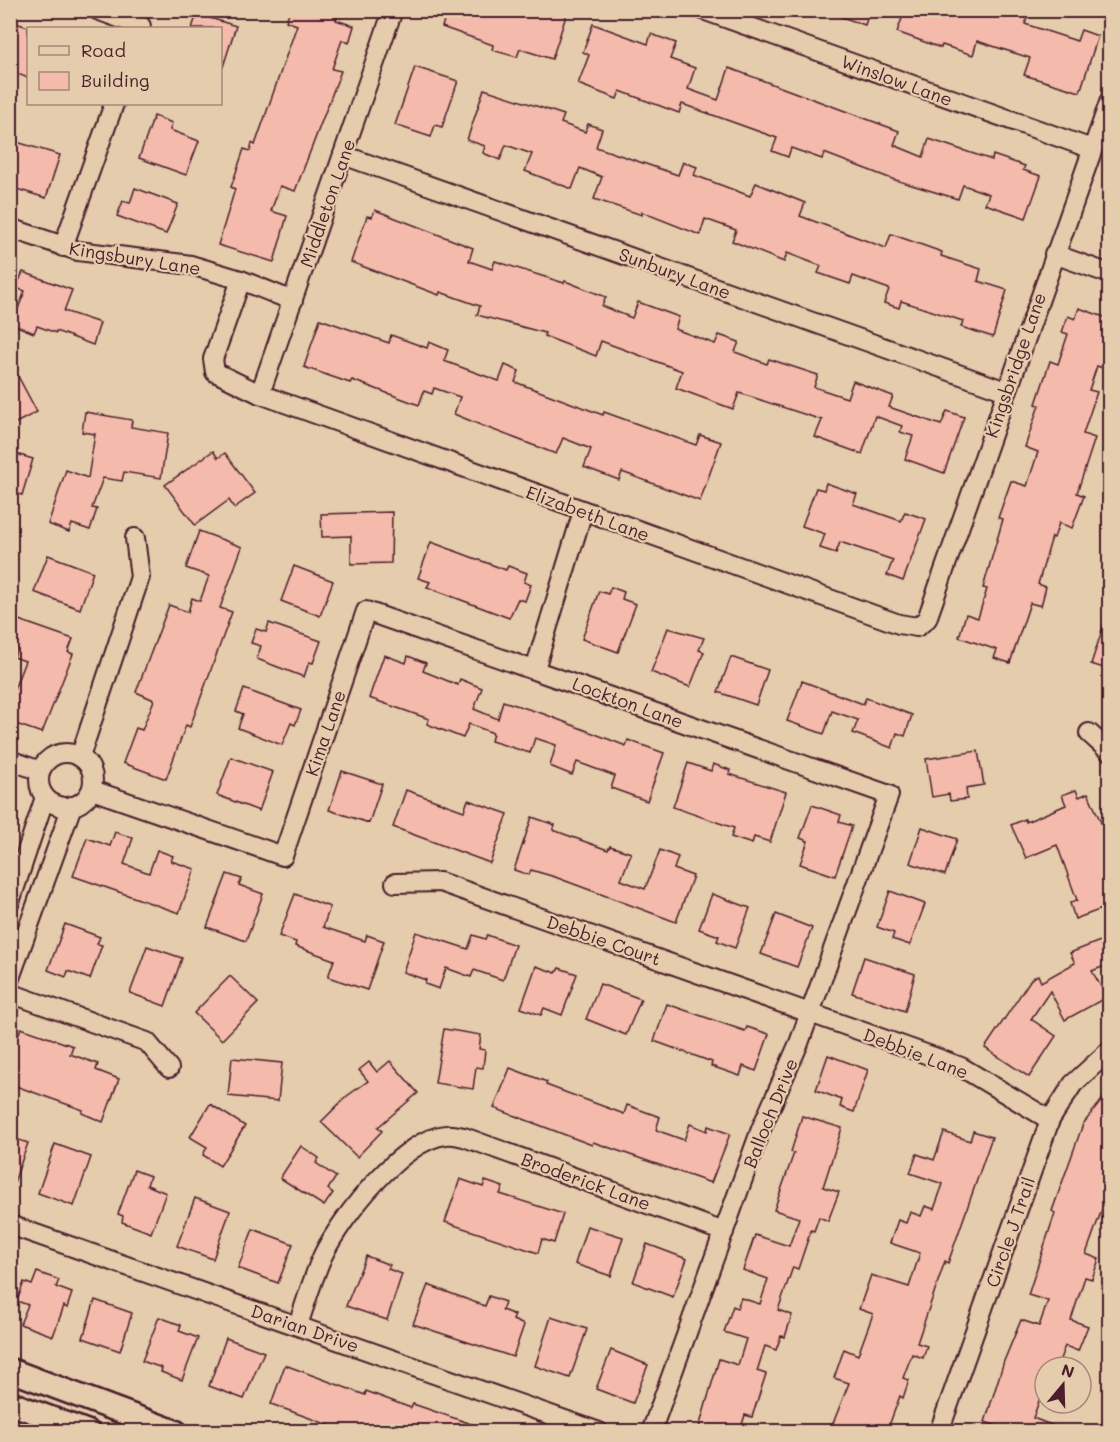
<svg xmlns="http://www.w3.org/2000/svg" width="1120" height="1442" viewBox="0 0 1120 1442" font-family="Mali,sans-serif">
	<rect width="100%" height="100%" fill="#e4ccac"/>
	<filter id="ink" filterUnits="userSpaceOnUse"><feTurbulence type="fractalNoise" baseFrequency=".0167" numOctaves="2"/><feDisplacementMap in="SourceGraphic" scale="12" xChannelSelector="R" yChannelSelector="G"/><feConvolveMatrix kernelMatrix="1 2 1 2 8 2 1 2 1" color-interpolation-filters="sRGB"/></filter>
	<g filter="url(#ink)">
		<g fill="#f4baab" stroke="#4a1f2b" stroke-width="1.5">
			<polygon points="290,10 339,10 336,20 354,26 349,43 342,40 332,69 341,71 295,191 280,186 271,211 287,216 274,262 218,245 235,189 231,187 244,149 250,151 252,143 255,145 297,25 286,21"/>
			<polygon points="447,10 559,10 567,13 552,59 520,49 517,57 492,50 493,45 442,27"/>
			<polygon points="830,10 870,10 865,25 830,13"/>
			<polygon points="905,10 1013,10 1028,15 1025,24 1077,41 1081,30 1098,36 1080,92 1024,75 1030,58 977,41 973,55 942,45 941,48 897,32"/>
			<polygon points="197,14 236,26 223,67 220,67 220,28 192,28"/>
			<polygon points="10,21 28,27 28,78 10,71"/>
			<polygon points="593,24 648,44 651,34 676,43 670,59 695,68 688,89 718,100 729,68 899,131 894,145 923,157 929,139 992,160 993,155 1025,166 1023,170 1041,176 1026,218 985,204 989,194 963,185 958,199 892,179 824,153 822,159 791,148 788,157 772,151 777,138 682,104 679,113 620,91 617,99 578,84 589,55 583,52"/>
			<polygon points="415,67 458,81 442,127 435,125 431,137 395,125"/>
			<polygon points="484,89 564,115 561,123 585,132 588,124 602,129 596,147 678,175 683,162 697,167 694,175 750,196 756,183 805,203 800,216 886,248 891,234 942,252 941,256 981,269 978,281 1007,290 993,337 961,327 963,321 901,301 899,308 884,303 889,289 853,276 850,284 818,273 821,266 787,253 784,262 732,241 736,230 705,219 700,235 642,212 642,215 594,199 602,177 580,168 572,189 525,171 532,154 506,145 500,160 483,153 485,146 467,140"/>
			<polygon points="154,116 172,123 170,130 199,141 186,175 139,158"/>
			<polygon points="10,140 60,155 46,198 10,187"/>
			<polygon points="135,188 178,204 166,234 117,216 123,201 130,203"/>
			<polygon points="375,210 473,248 469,261 492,269 495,261 564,283 565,281 606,297 602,306 632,318 638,302 679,317 675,329 715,344 719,335 739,342 735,352 767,364 769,359 818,375 814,387 847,398 853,381 893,396 889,407 941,425 947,411 964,417 944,473 905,459 913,436 900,432 902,426 875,416 862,454 815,437 822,420 739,393 733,409 676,388 682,371 601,341 596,356 544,336 545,333 477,315 480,306 440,292 439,295 351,262 367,216 372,217"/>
			<polygon points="23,272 72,290 64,311 100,323 93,345 56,331 56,333 37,326 34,333 12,324 25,291 16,288"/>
			<polygon points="1079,308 1110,319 1110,360 1106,359 1103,368 1097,366 1089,390 1097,392 1083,434 1095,438 1077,493 1084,496 1072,528 1059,523 1054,538 1052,537 1038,584 1046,587 1041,606 1030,603 1010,663 994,658 997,650 959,637 966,614 978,618 987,589 983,588 1003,519 998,518 1011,481 1027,486 1038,452 1025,447 1039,405 1036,404 1050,361 1058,364 1068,334 1062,332 1068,316 1075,319"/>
			<polygon points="320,319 389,343 391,335 427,348 429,342 448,350 444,361 499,381 505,365 519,371 515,382 603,415 604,412 696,445 700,435 721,442 700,501 622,472 619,480 584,467 591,449 563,438 556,454 483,426 454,414 460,397 434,388 432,394 424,391 419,405 352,380 350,383 304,367"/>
			<polygon points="10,361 37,412 10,426"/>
			<polygon points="85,412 132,420 131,427 168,433 161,478 124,472 122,481 103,478 92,508 97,509 90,530 72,524 69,532 48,524 66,470 88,478 95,434 82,432"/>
			<polygon points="213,451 218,458 225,453 255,493 234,508 229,500 195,525 165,485"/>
			<polygon points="10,452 33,459 22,495 10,492"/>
			<polygon points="826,483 857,494 853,504 901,521 905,512 926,519 903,581 887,575 893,560 840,542 836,553 820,548 825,534 802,526 816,488 824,490"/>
			<polygon points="392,512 391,563 351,564 351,536 322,537 321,514"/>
			<polygon points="199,531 242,547 220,608 232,612 190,727 186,725 166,779 123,763 136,728 142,730 154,700 136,692 169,605 188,612 192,598 200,601 209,576 186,568"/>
			<polygon points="431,542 506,570 508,566 527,573 524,582 531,585 525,601 518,599 509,618 427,587 430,582 418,578"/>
			<polygon points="48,555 93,572 80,609 34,592"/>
			<polygon points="294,566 333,581 320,616 281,601"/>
			<polygon points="611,587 624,592 622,599 636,604 618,652 582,639 599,591 608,594"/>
			<polygon points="1107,615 1110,616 1110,670 1091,664"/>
			<polygon points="19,620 73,639 68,652 73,654 42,733 10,722 10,700 25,661 14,657 17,649 10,647"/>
			<polygon points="269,623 321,641 313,663 309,662 304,677 257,659 261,646 251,643 256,629 266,632"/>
			<polygon points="668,628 704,638 699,650 704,652 690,687 651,672"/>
			<polygon points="384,655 406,663 408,656 426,663 423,671 458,685 460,679 482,688 474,709 498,719 503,701 544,714 626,746 628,740 664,753 647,801 611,788 615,776 577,762 572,775 550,766 556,745 535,738 530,753 491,741 493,733 469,724 463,738 427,724 429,719 369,698"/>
			<polygon points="731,657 768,670 756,705 718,692"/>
			<polygon points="802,681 863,704 866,698 912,715 905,736 897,733 892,748 853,733 858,720 832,711 824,734 787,721"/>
			<polygon points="244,689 301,710 295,725 291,723 282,745 238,728 243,714 236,711"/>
			<polygon points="978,751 984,785 966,788 967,799 950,801 949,794 932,797 926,759"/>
			<polygon points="231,757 273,772 259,811 217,795"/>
			<polygon points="688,763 711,771 713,764 730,770 729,774 786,792 770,842 754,837 752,844 731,837 734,828 673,807"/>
			<polygon points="342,771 382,784 369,823 329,810"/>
			<polygon points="406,790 464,811 468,800 508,814 490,863 393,827"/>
			<polygon points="1076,790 1079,797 1088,793 1110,843 1110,906 1075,919 1070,903 1077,900 1057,845 1026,858 1011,825 1025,819 1026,822 1066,805 1062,795"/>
			<polygon points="812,805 841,815 839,822 852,826 835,876 800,864 808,841 800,838"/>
			<polygon points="532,817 555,825 553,830 608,850 610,846 631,853 621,880 645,889 660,850 678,857 674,869 693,876 676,922 555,877 531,870 529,875 514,870"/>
			<polygon points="922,827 957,839 945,875 910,863"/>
			<polygon points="115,832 133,838 124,864 149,873 157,850 173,856 171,861 195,869 179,913 73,876 87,838 110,846"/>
			<polygon points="227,874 242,879 239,885 263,894 246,941 207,927"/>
			<polygon points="890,891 925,904 910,945 892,939 894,933 877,927"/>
			<polygon points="295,894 330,907 323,927 365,941 367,935 384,941 367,990 328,977 334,960 295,946 296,942 279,936"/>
			<polygon points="712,894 750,908 735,948 717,941 719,936 699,929"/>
			<polygon points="776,914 812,928 797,967 761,954"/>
			<polygon points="65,924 100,937 97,944 102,945 90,979 68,971 66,977 48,970"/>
			<polygon points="416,932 468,949 473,935 485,939 487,935 515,945 503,980 474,970 471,977 446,968 439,989 425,984 426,980 403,972"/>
			<polygon points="1110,937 1110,964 1092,971 1107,997 1065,1020 1050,991 1031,1019 1056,1036 1029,1077 985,1048 1031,979 1038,975 1041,982 1075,963 1070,953"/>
			<polygon points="147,946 182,958 165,1006 130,993"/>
			<polygon points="864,957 915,974 905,1011 852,993"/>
			<polygon points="536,966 556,973 559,968 577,974 562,1015 544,1008 541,1015 521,1008"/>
			<polygon points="230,976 258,1003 222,1040 194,1013"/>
			<polygon points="600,984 641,999 626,1035 586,1019"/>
			<polygon points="667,1004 745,1031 747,1027 769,1034 756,1071 743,1066 740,1076 711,1066 712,1062 654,1041"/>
			<polygon points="21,1028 73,1046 70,1054 98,1064 96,1070 119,1079 103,1122 82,1113 83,1110 10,1084 10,1058"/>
			<polygon points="444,1029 481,1035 479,1049 485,1050 483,1068 476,1067 473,1089 435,1083"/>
			<polygon points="828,1055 868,1070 854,1112 840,1107 842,1100 816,1090"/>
			<polygon points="232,1058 282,1063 278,1101 228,1096"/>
			<polygon points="390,1061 418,1093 378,1127 382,1131 357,1157 321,1122 347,1096 368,1081 359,1070 369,1062 377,1072"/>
			<polygon points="510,1068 547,1082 546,1085 624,1114 627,1105 660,1117 656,1130 684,1140 690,1124 707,1131 708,1126 730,1134 711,1183 593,1142 592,1145 494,1108"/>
			<polygon points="1110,1090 1110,1196 1107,1195 1086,1254 1099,1259 1092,1279 1085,1277 1071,1320 1088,1326 1078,1351 1065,1346 1057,1367 1045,1367 1045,1384 1033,1418 1067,1431 1012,1431 985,1422 1004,1361 1021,1320 1039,1326 1048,1301 1028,1295 1055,1213 1052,1211 1083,1124"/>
			<polygon points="210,1104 245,1126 220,1166 203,1155 207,1147 190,1137"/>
			<polygon points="802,1116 842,1128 823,1187 839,1192 828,1221 819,1217 814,1231 811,1230 798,1269 793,1267 778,1310 792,1315 785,1337 781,1336 776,1350 765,1346 757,1371 766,1374 752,1417 745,1415 740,1431 698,1431 719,1359 738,1365 746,1339 724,1332 733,1306 737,1308 741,1298 760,1304 768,1279 743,1270 755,1235 789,1246 799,1218 774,1210 794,1153 791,1152"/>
			<polygon points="973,1131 992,1137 948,1263 945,1261 917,1343 927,1346 923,1358 912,1354 903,1378 909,1380 903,1398 900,1396 887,1431 830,1431 849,1383 834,1378 844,1349 858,1355 873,1314 859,1309 871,1275 909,1287 920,1253 890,1243 898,1220 906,1223 910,1212 921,1216 925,1206 934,1209 943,1184 910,1173 917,1154 934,1160 944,1132 970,1141"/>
			<polygon points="10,1137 28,1143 12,1188 10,1188"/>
			<polygon points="55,1144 91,1157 74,1206 38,1193"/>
			<polygon points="301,1146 319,1158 316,1163 336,1177 328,1189 333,1193 324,1206 280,1178"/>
			<polygon points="134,1170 150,1176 147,1185 166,1193 151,1233 122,1222 123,1216 118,1214"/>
			<polygon points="460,1179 483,1187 485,1181 503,1187 500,1194 563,1214 554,1243 542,1239 538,1253 445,1222"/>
			<polygon points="195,1198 230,1211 213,1259 177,1246"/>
			<polygon points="587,1226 623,1237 611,1276 575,1264"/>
			<polygon points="253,1229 293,1244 278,1283 238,1268"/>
			<polygon points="647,1244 687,1259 673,1297 633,1282"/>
			<polygon points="366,1256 390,1265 388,1269 402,1274 387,1320 346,1306"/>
			<polygon points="37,1272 59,1280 56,1287 72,1293 67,1308 64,1306 53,1336 20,1324 28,1305 17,1301 24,1282 32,1285"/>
			<polygon points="428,1285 485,1306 489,1296 505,1302 502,1310 515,1315 513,1320 524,1325 513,1357 413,1324"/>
			<polygon points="95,1300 132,1313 120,1351 83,1338"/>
			<polygon points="159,1317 181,1325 179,1331 198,1338 182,1380 161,1372 162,1368 142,1361"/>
			<polygon points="551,1317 587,1329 570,1378 535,1366"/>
			<polygon points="226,1338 264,1352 244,1399 209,1386"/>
			<polygon points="611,1350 648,1365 633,1403 596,1389"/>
			<polygon points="285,1365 365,1395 366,1391 411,1408 413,1404 486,1429 486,1431 332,1431 334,1427 271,1404"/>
		</g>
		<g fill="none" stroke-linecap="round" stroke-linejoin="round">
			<defs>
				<g id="minor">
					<polyline points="97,10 141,26"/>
					<polyline points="703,10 1092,149"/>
					<polyline points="343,155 1006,391"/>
					<polyline points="10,228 78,251 191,265 241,280 293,301"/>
					<polyline points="63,247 114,104"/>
					<polyline points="1054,254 1110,274"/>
					<polyline points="241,280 213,359 215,372 260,394 899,624 917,627 927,619 1110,100"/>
					<polyline points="260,394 393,10"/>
					<polyline points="535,669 583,511"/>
					<polyline points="1089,733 1110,752"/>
					<circle cx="66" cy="780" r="27"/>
					<polyline points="80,757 140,577 135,538"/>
					<polyline points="10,760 40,771"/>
					<polyline points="92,790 283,856 366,611 889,795 799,1043 761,1129 651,1432"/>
					<polyline points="395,883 440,882 937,1058 961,1067 1050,1120"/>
					<polyline points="10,902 45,797"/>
					<polyline points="10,978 72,806"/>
					<polyline points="10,993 147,1042 169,1068"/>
					<polyline points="10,1225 599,1432"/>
					<path d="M298,1325C306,1302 313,1277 323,1255C342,1217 401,1140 446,1135C452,1134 459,1136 464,1137L724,1232"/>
					<polyline points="939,1432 1050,1120 1073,1084 1110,1050"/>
				</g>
				<g id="major">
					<polyline points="10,1370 176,1432"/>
					<polyline points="10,1403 88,1432"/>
				</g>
			</defs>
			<use href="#minor" stroke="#4a1f2b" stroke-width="22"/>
			<use href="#major" stroke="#4a1f2b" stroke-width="27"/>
			<use href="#minor" stroke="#e4ccac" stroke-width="18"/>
			<use href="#major" stroke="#e4ccac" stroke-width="22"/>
		</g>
	</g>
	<g text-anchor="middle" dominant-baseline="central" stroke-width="4.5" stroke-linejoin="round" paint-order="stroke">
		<g font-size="18" fill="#4a1f2b" stroke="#e4ccac">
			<text transform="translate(897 80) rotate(20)">Winslow Lane</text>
			<text transform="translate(327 203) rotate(-71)">Middleton Lane</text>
			<text transform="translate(135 258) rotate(9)">Kingsbury Lane</text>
			<text transform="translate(675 273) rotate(20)">Sunbury Lane</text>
			<text transform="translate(1015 365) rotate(-71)">Kingsbridge Lane</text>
			<text transform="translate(588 513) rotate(20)">Elizabeth Lane</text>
			<text transform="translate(628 702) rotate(20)">Lockton Lane</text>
			<text transform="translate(325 733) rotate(-71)">Kima Lane</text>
			<text transform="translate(604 940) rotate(19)">Debbie Court</text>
			<text transform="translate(916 1053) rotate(21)">Debbie Lane</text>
			<text transform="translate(770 1113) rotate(-68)">Balloch Drive</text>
			<text transform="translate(586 1181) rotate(20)">Broderick Lane</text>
			<text transform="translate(1010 1232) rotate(-71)">Circle J Trail</text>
			<text transform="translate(305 1328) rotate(19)">Darian Drive</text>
		</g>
	</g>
	<rect width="1120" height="1442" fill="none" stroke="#e4ccac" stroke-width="36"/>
	<rect x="18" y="18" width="1084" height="1406" fill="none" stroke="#4a1f2b" stroke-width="2" filter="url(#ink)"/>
	<rect x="27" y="27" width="195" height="78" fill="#e4ccac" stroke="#a68778" stroke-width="1.5"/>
	<rect x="39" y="46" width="30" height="9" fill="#e4ccac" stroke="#a68778" stroke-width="1.5"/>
	<text x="81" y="57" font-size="18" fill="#4a1f2b">Road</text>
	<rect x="39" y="72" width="30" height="18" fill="#f4baab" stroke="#a68778" stroke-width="1.5"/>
	<text x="81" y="87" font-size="18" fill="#4a1f2b">Building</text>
	<g transform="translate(1063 1385) rotate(19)"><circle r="28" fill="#e4ccac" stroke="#a68778" stroke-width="1.5"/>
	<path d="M0-4.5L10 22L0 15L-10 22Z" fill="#4a1f2b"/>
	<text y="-9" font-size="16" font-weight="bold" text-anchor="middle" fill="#4a1f2b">N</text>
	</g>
</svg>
